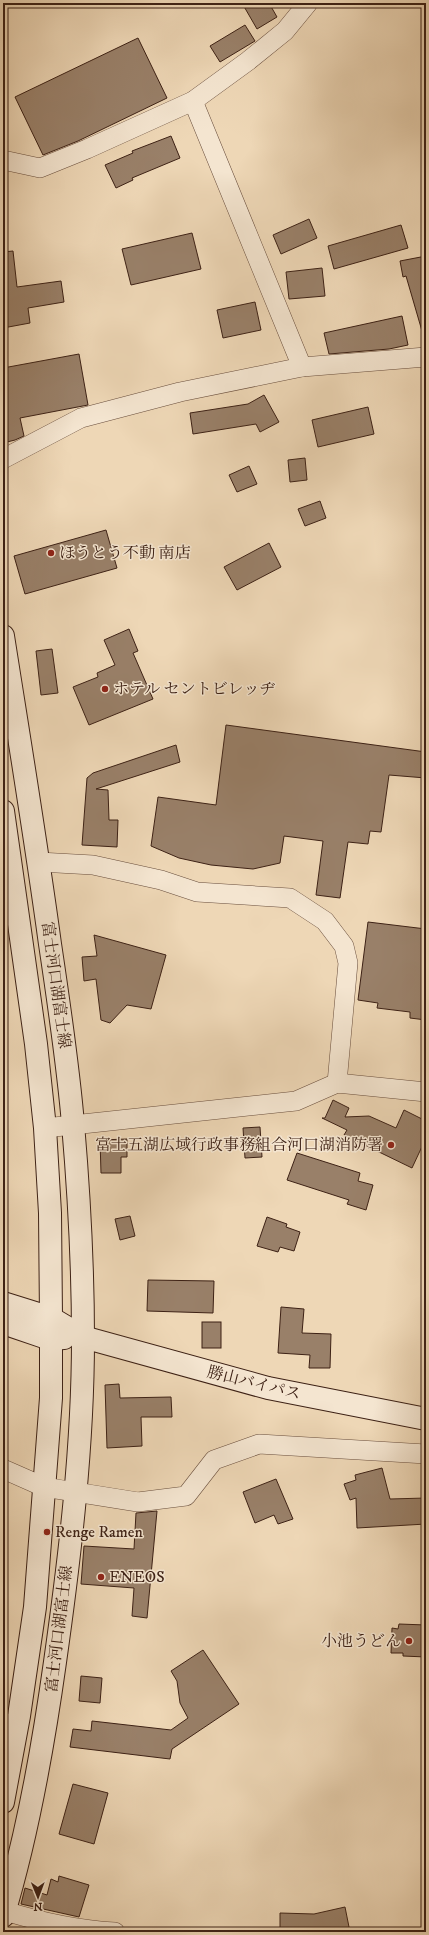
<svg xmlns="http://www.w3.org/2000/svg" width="429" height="1935" viewBox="0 0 429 1935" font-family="'IM FELL DW Pica','Noto Serif JP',serif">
	<rect width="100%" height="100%" fill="#eed7b6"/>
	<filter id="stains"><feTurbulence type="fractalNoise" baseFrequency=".005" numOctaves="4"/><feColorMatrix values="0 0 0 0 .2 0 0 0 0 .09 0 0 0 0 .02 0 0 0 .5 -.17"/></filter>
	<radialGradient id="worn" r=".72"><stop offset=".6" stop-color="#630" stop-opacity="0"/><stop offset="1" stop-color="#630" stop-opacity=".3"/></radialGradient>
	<g fill="#998069" stroke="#3d2115">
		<polygon points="242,3 269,3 277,17 257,29"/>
		<polygon points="245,25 255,41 220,62 210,46"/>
		<polygon points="138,38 167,98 78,141 43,155 15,97"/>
		<polygon points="171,136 180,158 132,178 133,180 116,188 105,165 133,153 132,151"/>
		<polygon points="309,219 317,238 281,254 273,235"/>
		<polygon points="401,225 408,248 334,269 328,246"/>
		<polygon points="192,233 201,269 131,285 122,249"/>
		<polygon points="13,251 17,287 61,281 64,302 28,308 30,323 3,328 3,252"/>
		<polygon points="426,256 426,331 422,331 406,276 403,277 400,261"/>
		<polygon points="322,268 325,296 289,299 286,272"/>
		<polygon points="255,302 261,330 223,338 217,310"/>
		<polygon points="402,316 408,345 389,349 329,354 324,333"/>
		<polygon points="79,354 88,405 20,418 24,436 15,440 3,443 3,368"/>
		<polygon points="264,395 279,422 260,432 256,424 193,434 190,413 248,404"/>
		<polygon points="368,407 374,434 318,447 312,420"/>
		<polygon points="305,458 307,480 290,482 288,460"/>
		<polygon points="249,466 257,484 237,492 229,475"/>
		<polygon points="320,501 326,518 305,526 298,509"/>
		<polygon points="106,530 117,568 25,594 14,556"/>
		<polygon points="269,543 281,567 237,590 224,567"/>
		<polygon points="129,629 138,651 133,653 153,699 89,725 73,687 98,677 97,673 115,665 104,640"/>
		<polygon points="52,649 58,693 41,695 36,651"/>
		<polygon points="226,725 426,752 426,778 389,775 381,832 370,831 368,844 348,842 340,898 316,895 323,841 284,836 280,863 253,869 211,865 179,858 151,846 158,797 216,805"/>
		<polygon points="176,745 180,762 96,789 108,790 109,820 118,820 117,847 82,845 87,778 93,773"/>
		<polygon points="368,922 426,929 426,1020 410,1018 410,1012 377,1008 378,1003 358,1000"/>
		<polygon points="94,935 166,955 151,1009 127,1005 110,1023 101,1020 96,979 84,981 82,957 97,956"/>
		<polygon points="333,1100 349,1108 345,1117 369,1116 396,1128 404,1110 426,1121 426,1138 412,1168 344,1135 347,1130 322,1118 325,1118"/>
		<polygon points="260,1127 262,1157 245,1158 243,1128"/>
		<polygon points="127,1139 127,1157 121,1157 121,1173 101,1173 100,1140"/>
		<polygon points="297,1153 360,1173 358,1181 373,1185 366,1210 347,1204 349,1200 287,1180"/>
		<polygon points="130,1216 135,1236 120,1240 115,1219"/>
		<polygon points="267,1217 287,1224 286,1227 300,1232 294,1251 280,1247 278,1252 257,1246"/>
		<polygon points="148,1280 214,1281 213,1313 147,1311"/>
		<polygon points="281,1307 304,1309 302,1333 331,1334 330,1368 309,1368 310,1355 278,1353"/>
		<rect x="202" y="1322" width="19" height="26"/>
		<polygon points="119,1384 120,1398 171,1397 172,1417 141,1417 142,1446 107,1448 105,1385"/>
		<polygon points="382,1468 390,1499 426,1498 426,1524 357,1528 356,1498 350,1500 344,1484 356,1480 355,1475"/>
		<polygon points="276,1479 293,1519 278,1524 274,1515 255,1523 243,1492"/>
		<polygon points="157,1511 147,1618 132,1616 134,1588 81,1584 84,1546 134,1549 136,1513"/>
		<polygon points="399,1624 426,1625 426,1657 403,1656 403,1653 391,1653 392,1628 398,1629"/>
		<polygon points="203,1650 239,1704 172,1749 170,1759 70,1747 73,1729 91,1731 92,1721 171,1730 188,1718 180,1703 177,1681 171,1671"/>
		<polygon points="81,1676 102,1678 100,1703 79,1701"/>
		<polygon points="73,1784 108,1793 94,1844 59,1834"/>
		<polygon points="59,1876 89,1885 79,1917 21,1904 25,1888 47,1895 51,1879 58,1882"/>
		<polygon points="345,1907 350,1932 280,1932 280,1913 314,1914"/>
	</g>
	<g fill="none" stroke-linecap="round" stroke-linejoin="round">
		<defs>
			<g id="minor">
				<polyline points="193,101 302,367"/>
				<polyline points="3,160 40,168 87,149 193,101 248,61 285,31 308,3"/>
				<polyline points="3,459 81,418 180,392 302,367 426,357"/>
				<polyline points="39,862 93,865 161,880 197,892 290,898 325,921 344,946 348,963 337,1083"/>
				<polyline points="45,1128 296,1101 337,1083 426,1092"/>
				<polyline points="3,1469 44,1487 138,1502 186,1496 214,1460 259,1444 426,1454"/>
				<path d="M5,1911C41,1922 77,1930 115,1932"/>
			</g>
			<g id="secondary">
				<path d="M3,636C19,738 36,841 50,944C59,1004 68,1064 73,1124C79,1194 83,1269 83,1339C83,1446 70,1556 55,1662C43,1748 28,1834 3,1916"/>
				<polyline points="3,811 36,1044 45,1128 50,1213 51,1318 51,1398 35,1607 19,1716 3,1802"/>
				<polyline points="3,1303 51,1318 83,1337 268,1388 426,1419"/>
				<polyline points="3,1323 50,1339 64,1338"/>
			</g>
		</defs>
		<use href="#minor" stroke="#694e3d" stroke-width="20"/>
		<use href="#secondary" stroke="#3d2115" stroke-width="24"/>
		<use href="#minor" stroke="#f4e5d0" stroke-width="19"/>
		<use href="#secondary" stroke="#f4e5d0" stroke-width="22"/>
	</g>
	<g fill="#8f2418" stroke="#f4e5d0" stroke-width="1.5">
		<circle cx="51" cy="553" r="4"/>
		<circle cx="105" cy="689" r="4"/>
		<circle cx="391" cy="1145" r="4"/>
		<circle cx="47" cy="1532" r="4"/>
		<circle cx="101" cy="1577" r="4"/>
		<circle cx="409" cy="1641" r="4"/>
	</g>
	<g text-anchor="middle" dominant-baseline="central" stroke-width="3" stroke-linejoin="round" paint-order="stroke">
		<g font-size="16" fill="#3d2115" stroke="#f4e5d0" text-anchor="start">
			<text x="59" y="553">ほうとう不動 南店</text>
			<text x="113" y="689">ホテル セントビレッヂ</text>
			<text x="383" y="1145" text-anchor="end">富士五湖広域行政事務組合河口湖消防署</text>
			<text x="55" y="1532">Renge Ramen</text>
			<text x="109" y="1577">ENEOS</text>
			<text x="401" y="1641" text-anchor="end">小池うどん</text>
		</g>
		<g font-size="16" fill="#3d2115" stroke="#f4e5d0">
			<text transform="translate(56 985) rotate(82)">富士河口湖富士線</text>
			<text transform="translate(254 1383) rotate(14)">勝山バイパス</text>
			<text transform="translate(59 1629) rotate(-83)">富士河口湖富士線</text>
		</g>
	</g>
	<rect width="429" height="1935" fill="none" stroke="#eed7b6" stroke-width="16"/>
	<rect x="4" y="4" width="421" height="1927" fill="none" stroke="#3d2115" stroke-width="2"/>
	<rect x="8" y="8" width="413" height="1919" fill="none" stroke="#3d2115"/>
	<g transform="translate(38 1897) rotate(179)" stroke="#f4e5d0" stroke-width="3" paint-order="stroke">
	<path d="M0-3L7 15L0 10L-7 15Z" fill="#3d2115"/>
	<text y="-6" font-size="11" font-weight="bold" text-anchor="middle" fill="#3d2115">N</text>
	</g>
	<rect width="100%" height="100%" filter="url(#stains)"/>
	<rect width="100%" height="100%" fill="url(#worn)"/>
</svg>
